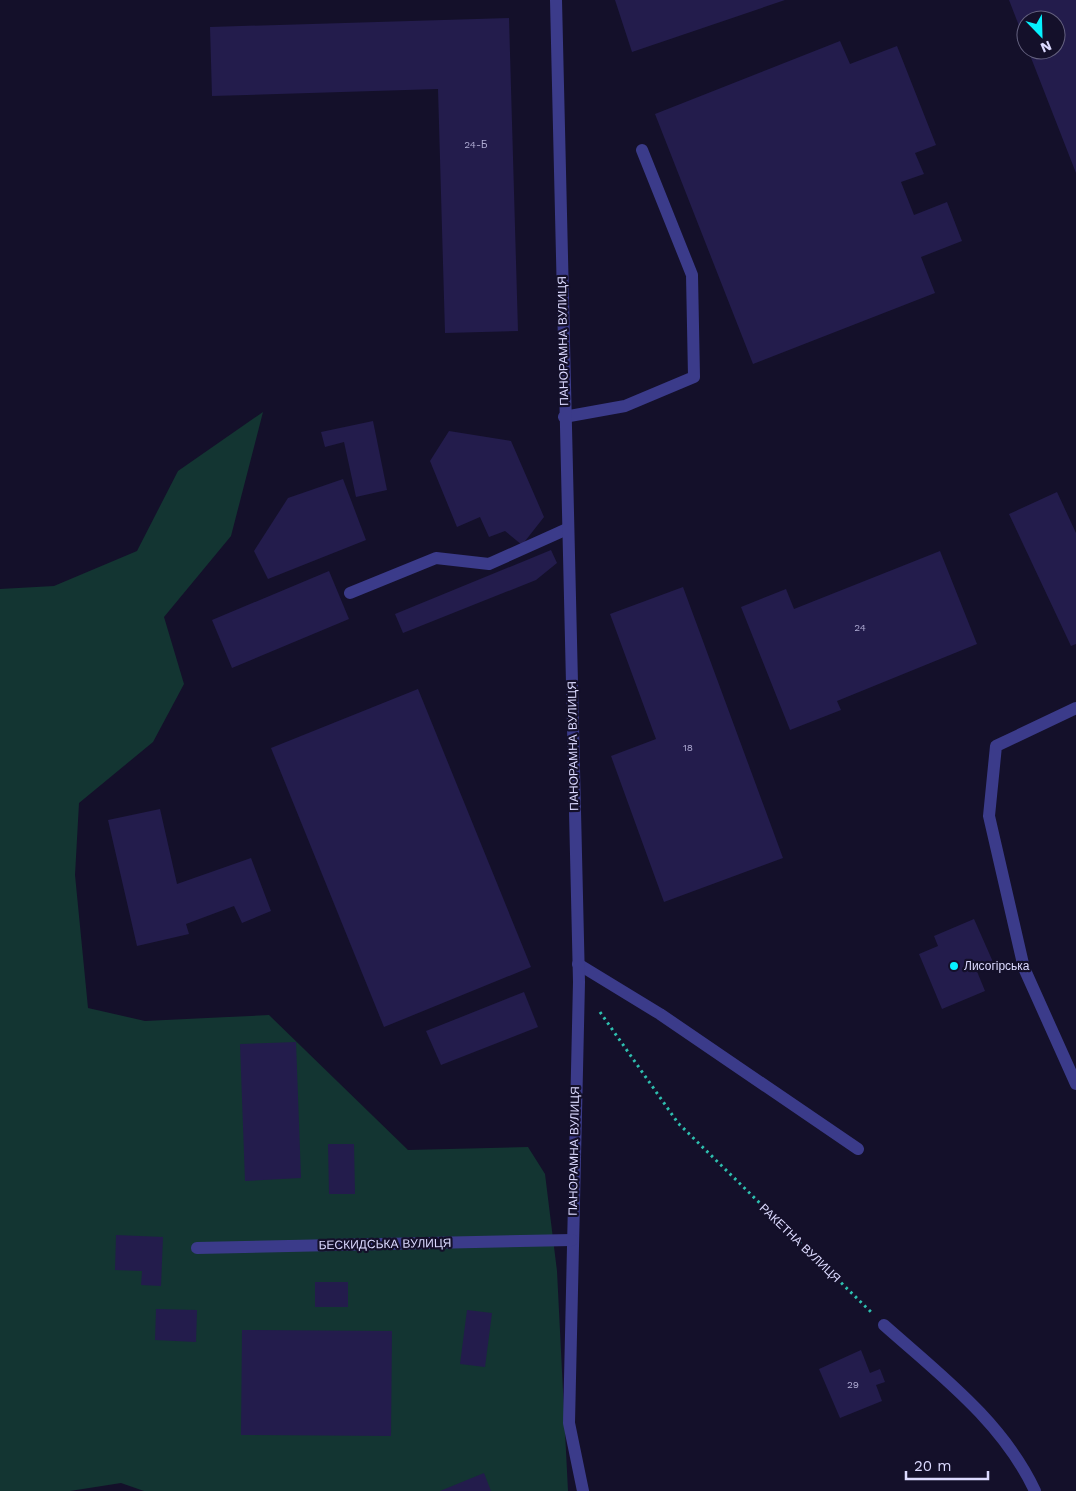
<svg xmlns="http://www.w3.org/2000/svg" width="1076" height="1491" viewBox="0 0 1076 1491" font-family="'Work Sans',sans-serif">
	<rect width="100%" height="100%" fill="#14102a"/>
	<polygon fill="#133532" points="263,412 231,536 164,617 184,684 153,742 79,803 75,875 88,1008 145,1021 269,1015 408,1150 528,1147 545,1174 557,1271 568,1491 144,1491 121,1483 70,1491 0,1491 0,589 54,586 137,551 178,471"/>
	<g fill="#231c4c">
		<polygon points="615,0 785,0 632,52"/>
		<polygon points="1009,0 1076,0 1076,173 1028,50 1056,50 1056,20 1026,20 1026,44"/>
		<polygon points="509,18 518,331 445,333 438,89 212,96 210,27"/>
		<polygon points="840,41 850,64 897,46 936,145 915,153 924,174 901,182 914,215 947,202 962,241 921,257 935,293 753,364 655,114"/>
		<polygon points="373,421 387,490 356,497 344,442 325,447 321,432"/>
		<polygon points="449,431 511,441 544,517 522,545 505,531 489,537 480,517 457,527 430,461"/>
		<polygon points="343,479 366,540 268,579 254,551 288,498"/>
		<polygon points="1057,492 1076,533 1076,644 1071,646 1009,514"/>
		<polygon points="551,550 557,563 536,580 403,633 395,614"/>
		<polygon points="940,551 977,644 837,701 841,710 790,730 741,607 786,589 794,609"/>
		<polygon points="329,571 349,619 232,668 212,620"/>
		<polygon points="683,587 783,858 664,902 611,756 656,739 610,614"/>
		<polygon points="418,689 531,967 384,1027 271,748"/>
		<polygon points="160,809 177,884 251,858 271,911 242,923 234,906 186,924 189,934 137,946 108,820"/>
		<polygon points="974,919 993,962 976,969 985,991 942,1009 919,954 938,946 934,936"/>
		<polygon points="524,992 538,1027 441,1065 426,1031"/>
		<polygon points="296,1042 301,1178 245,1181 240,1044"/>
		<polygon points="328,1144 354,1144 355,1194 329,1194"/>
		<polygon points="116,1235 163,1237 161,1286 141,1285 142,1271 115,1270"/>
		<rect x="315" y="1282" width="33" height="25"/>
		<polygon points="156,1309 197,1310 196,1342 155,1340"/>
		<polygon points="467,1310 492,1313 485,1367 460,1364"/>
		<polygon points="242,1330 392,1331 391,1436 241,1435"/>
		<polygon points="861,1350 870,1373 880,1369 885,1382 876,1385 882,1401 840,1418 819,1369"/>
		<polygon points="484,1473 491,1491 440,1491"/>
	</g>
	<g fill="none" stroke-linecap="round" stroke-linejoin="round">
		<polyline stroke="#2ebfaf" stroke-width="3" stroke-dasharray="2.5 4" stroke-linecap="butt" points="600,1012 678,1123 871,1312"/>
		<g stroke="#3b3b8a" stroke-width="12">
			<polyline points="564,417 625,406 694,377 692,275 642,150"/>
			<polyline points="350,593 436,558 489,564 567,529"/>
			<polyline points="1076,708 996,746 989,816 1024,968 1076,1084"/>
			<polyline points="578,964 660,1014 858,1149"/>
		</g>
		<g stroke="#3b3b8a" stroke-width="12">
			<polyline points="556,0 579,982 569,1423 583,1491"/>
			<polyline points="197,1248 572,1240"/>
			<path d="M884,1325C939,1374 1003,1422 1035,1491"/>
		</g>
	</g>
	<circle fill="#06f2ff" stroke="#14102a" stroke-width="2" cx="954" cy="966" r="5"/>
	<g text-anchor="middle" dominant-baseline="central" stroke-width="4.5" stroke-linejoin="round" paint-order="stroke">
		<g font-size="10" fill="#aeaad2">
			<text x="476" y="144">24-Б</text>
			<text x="860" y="627">24</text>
			<text x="688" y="747">18</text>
			<text x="853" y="1384">29</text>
		</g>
		<g font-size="12" fill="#dcdaff" stroke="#14102a">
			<text transform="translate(563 341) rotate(-91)">ПАНОРАМНА ВУЛИЦЯ</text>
			<text transform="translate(573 746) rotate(-91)">ПАНОРАМНА ВУЛИЦЯ</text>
			<text transform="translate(574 1151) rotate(-89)">ПАНОРАМНА ВУЛИЦЯ</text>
			<text transform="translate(800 1243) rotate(44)">РАКЕТНА ВУЛИЦЯ</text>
			<text transform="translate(385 1244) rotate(-1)">БЕСКИДСЬКА ВУЛИЦЯ</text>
		</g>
		<g font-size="12" fill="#dcdaff" stroke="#14102a" text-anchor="start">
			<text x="964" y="966">Лисогірська</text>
		</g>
	</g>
	<g transform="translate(1041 35) rotate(157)"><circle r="24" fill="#14102a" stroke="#64617f"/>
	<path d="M0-4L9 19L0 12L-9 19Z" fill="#06f2ff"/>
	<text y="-8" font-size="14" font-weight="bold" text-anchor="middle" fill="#dcdaff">N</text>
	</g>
	<path d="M906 1471v8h82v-8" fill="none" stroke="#dcdaff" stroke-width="2.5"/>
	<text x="914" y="1471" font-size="15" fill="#dcdaff" stroke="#14102a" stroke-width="4" paint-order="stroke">20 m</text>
</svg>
